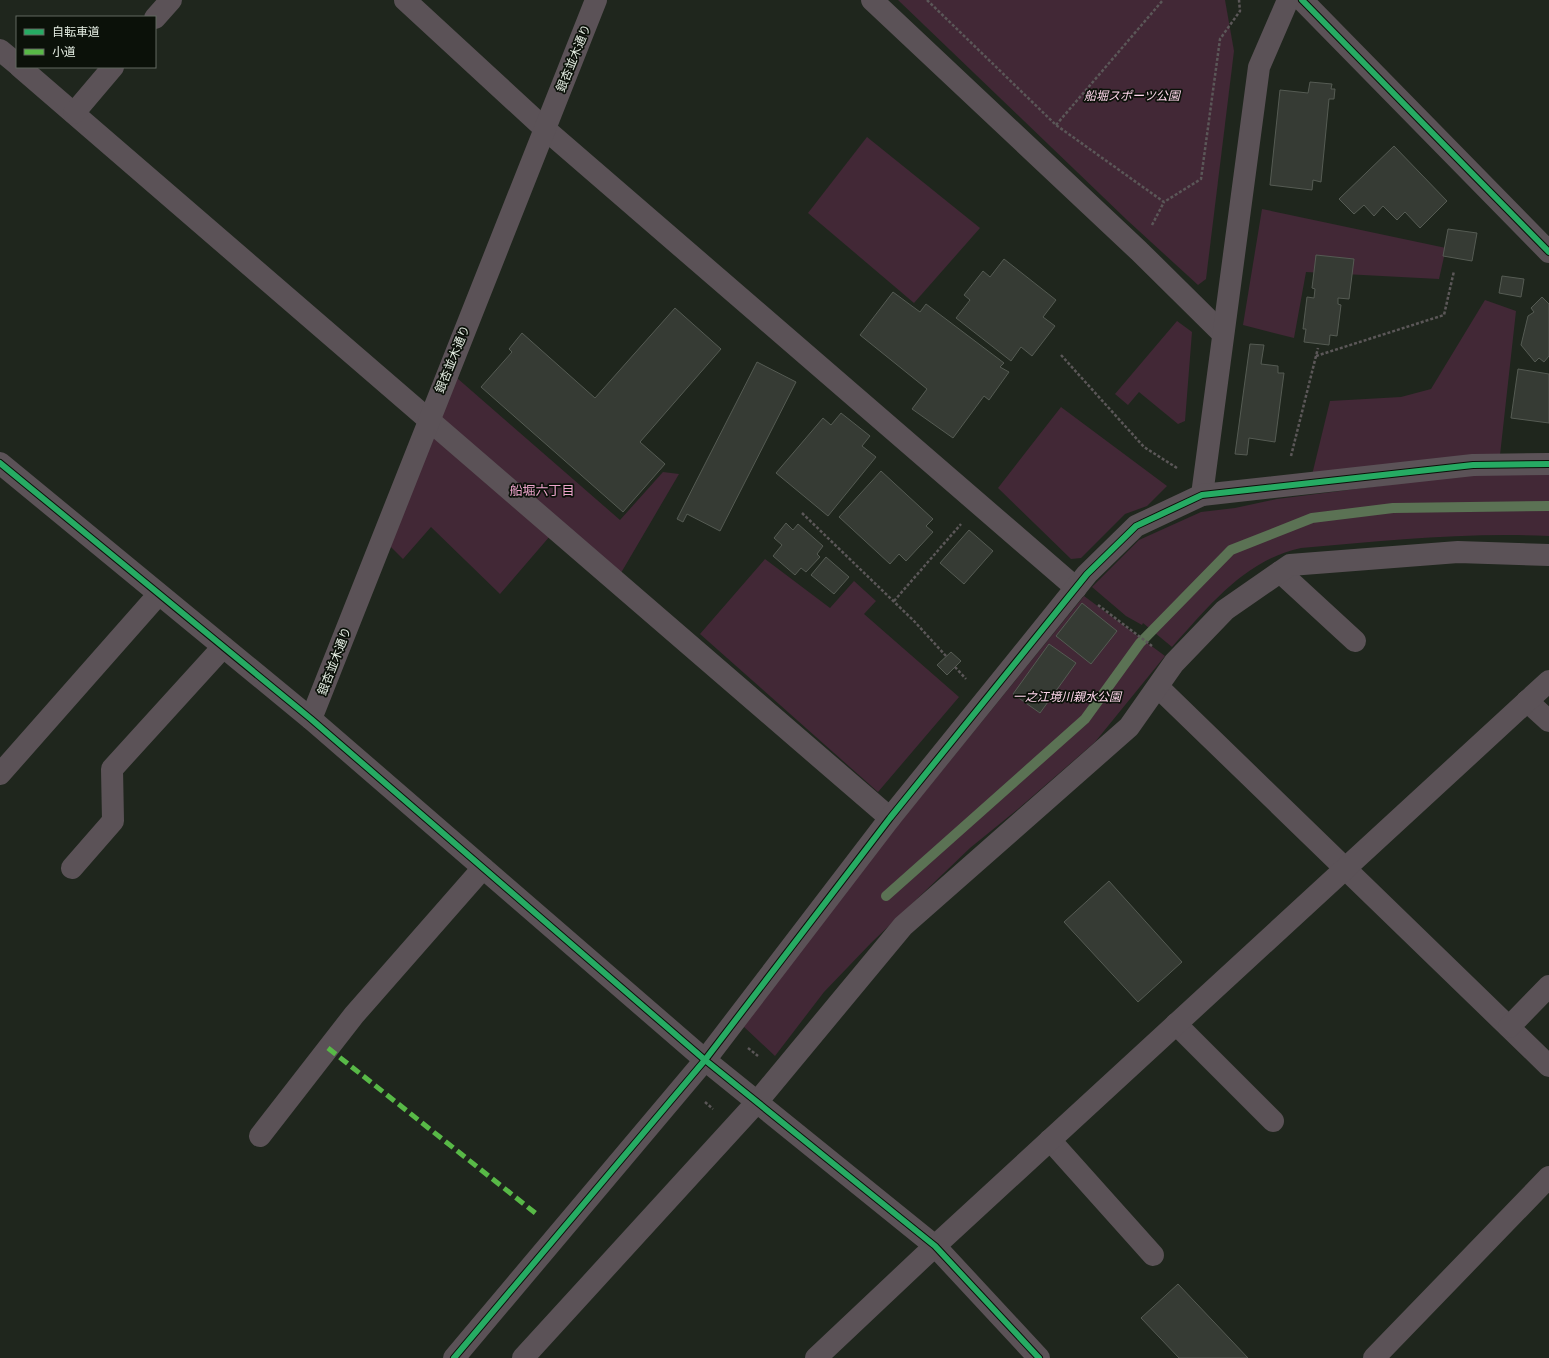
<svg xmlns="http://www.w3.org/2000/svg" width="1549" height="1358" viewBox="0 0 1549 1358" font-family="'IBM Plex Serif','Noto Sans JP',serif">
	<rect width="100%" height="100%" fill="#1f261d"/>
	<g fill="#422836">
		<polygon points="898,0 1225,0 1234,51 1206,279 1198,285 1127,220"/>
		<polygon points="867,137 980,228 914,303 808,213"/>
		<polygon points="1262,209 1446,248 1439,279 1306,272 1294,338 1243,325"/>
		<polygon points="1485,300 1516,311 1500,455 1312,475 1330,401 1401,397 1431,389"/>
		<polygon points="1177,321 1192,332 1185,421 1178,424 1139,392 1128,405 1115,394"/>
		<polygon points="457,378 620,520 663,472 679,474 618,578 437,419"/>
		<polygon points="1061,407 1167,486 1147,506 1125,514 1081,558 1071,559 998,488"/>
		<polygon points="432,438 446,443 550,536 500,594 431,527 403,559 388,544"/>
		<path d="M1549,473V536C1467,532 1383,541 1301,548C1245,560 1209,606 1172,647L1143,623L1142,625L1126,616L1092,587L1139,540L1201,512L1235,508L1277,499L1466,475Z"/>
		<polygon points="765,559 830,608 854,581 876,601 864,614 959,697 878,792 700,634"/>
		<polygon points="1084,596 1165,656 1095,742 1018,809 970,848 871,943 824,992 775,1056 742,1025 775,976"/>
	</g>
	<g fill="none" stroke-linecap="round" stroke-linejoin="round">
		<polyline stroke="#5b7254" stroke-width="10" points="886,896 1085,719 1140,643 1231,550 1312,518 1393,508 1549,506"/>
	</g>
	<g fill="#363b34" stroke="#555b53">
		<polygon points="1310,82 1332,84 1331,89 1335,89 1334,99 1329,99 1321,182 1313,180 1312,190 1270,185 1280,90 1308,93"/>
		<polygon points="1394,146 1447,201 1420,228 1405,212 1397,220 1383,206 1374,216 1364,205 1354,214 1339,199"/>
		<polygon points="1448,229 1477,233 1472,261 1443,256"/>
		<polygon points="1316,255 1354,259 1349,299 1338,298 1338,304 1341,305 1337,336 1330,335 1329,345 1304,342 1306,329 1303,329 1307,297 1314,298 1315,289 1312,288"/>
		<polygon points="1004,259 1056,300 1043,317 1055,326 1032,356 1021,347 1011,361 956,318 970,300 964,295 983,271 990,277"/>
		<polygon points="1502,276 1524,279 1521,297 1499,293"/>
		<polygon points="893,292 920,312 926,304 1004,363 1000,367 1009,372 989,400 984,396 953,438 912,409 927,389 860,335"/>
		<polygon points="1542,297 1549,304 1549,356 1544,362 1539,358 1535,362 1521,345 1528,316 1534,312 1531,308"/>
		<polygon points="675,308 721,349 640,442 665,464 623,512 481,387 512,352 509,349 522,333 595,398"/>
		<polygon points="1250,344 1264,345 1261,364 1278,366 1278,373 1284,373 1275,442 1249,438 1247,455 1235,454"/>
		<polygon points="757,362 796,382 720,531 687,514 683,522 677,519"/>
		<polygon points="1518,369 1549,374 1549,423 1511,418"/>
		<polygon points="841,413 870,436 862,446 876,457 828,516 776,473 823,418 831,425"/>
		<polygon points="881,471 933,519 926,526 933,532 906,561 899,554 890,564 839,517"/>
		<polygon points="786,523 793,530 798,524 823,546 817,554 820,557 806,572 801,568 795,575 773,556 782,545 774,538"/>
		<polygon points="969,530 993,551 964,584 940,563"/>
		<polygon points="826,557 849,577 834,594 811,575"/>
		<polygon points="1082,603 1117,631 1091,664 1056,636"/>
		<polygon points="1049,644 1076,663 1040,713 1013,694"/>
		<polygon points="951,652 961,661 947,675 937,665"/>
		<polygon points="1109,881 1182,962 1138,1002 1064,922"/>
		<polygon points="1178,1284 1248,1358 1179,1358 1141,1318"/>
	</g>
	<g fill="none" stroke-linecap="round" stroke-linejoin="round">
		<g stroke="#5b5758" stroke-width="2.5" stroke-dasharray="3 2" stroke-linecap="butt">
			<polyline points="927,0 1056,125 1164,202 1201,179 1220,39 1240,11 1239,0"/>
			<polyline points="1056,125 1163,0"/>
			<polyline points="1152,225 1164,202"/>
			<polyline points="1061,355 1144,447 1177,468"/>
			<polyline points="1316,356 1444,315 1454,271"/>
			<polyline points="1291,456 1318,348"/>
			<polyline points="802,513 914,621 946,656"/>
			<polyline points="894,601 961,524"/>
			<polyline points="1098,605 1152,646"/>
			<polyline points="955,667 966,679"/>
			<polyline points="748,1048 758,1056"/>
			<polyline points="705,1102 713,1109"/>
		</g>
		<g stroke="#5b5257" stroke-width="22">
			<polyline points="405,0 545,129 1076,588"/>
			<polyline points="872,0 1139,251 1223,334"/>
			<polyline points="1302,0 1549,252"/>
			<polyline points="155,18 171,0"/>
			<polyline points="0,50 17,64"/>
			<polyline points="20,67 890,818"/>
			<polyline points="74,113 113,67"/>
			<polyline points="0,463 311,719 705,1060 935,1246 1039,1358"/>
			<polyline points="1202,495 1259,67 1288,0"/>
			<polyline points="1280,572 1355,641"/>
			<polyline points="1158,687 1549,1066"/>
			<polyline points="1527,701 1549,721"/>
			<polyline points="311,719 596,0"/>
			<polyline points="0,774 158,595"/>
			<polyline points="72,868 113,821 112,769 223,647"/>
			<polyline points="1176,1024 1273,1121"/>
			<polyline points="1509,1027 1549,986"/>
			<polyline points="260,1136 354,1015 483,868"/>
			<polyline points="1050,1140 1153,1255"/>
			<polyline points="454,1358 705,1060 890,818 1087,574 1136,526 1202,495 1473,465 1549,464"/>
			<polyline points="523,1358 757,1102 903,926 1129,727 1174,663 1225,610 1290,565 1458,552 1549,555"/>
			<polyline points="816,1358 922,1258 1549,681"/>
			<polyline points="1374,1358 1549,1177"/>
		</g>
		<polyline stroke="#58b947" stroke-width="5" stroke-dasharray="10 5" stroke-linecap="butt" points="328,1048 539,1216"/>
		<defs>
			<g id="cycleway">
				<polyline points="1302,0 1549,252"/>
				<polyline points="0,463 311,719 705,1060 935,1246 1039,1358"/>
				<polyline points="454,1358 705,1060 890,818 1087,574 1136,526 1202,495 1473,465 1549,464"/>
			</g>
		</defs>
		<use href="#cycleway" stroke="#0b1109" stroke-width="8"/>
		<use href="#cycleway" stroke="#26ab63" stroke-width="6"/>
	</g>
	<g text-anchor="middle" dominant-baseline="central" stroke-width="3.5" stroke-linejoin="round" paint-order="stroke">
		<g font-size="12" fill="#e4ede2" stroke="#0b1109">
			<text transform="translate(573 58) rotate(-68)">銀杏並木通り</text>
			<text transform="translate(452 359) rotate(-68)">銀杏並木通り</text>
			<text transform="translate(334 661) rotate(-69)">銀杏並木通り</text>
		</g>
		<g font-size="12" font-style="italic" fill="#fdd5ea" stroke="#0b1109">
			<text x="1132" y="95">船堀スポーツ公園</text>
			<text x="1067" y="696">一之江境川親水公園</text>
		</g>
		<g font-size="13" fill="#eea5cd" stroke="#0b1109">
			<text x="542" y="490">船堀六丁目</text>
		</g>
	</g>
	<rect x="16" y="16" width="140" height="52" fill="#0b1109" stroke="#626960"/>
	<rect x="24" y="29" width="20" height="6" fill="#26ab63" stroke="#626960"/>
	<text x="52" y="36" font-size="12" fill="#e4ede2">自転車道</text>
	<rect x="24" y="49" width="20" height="6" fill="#58b947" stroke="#626960"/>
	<text x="52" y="56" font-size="12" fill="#e4ede2">小道</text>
</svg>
